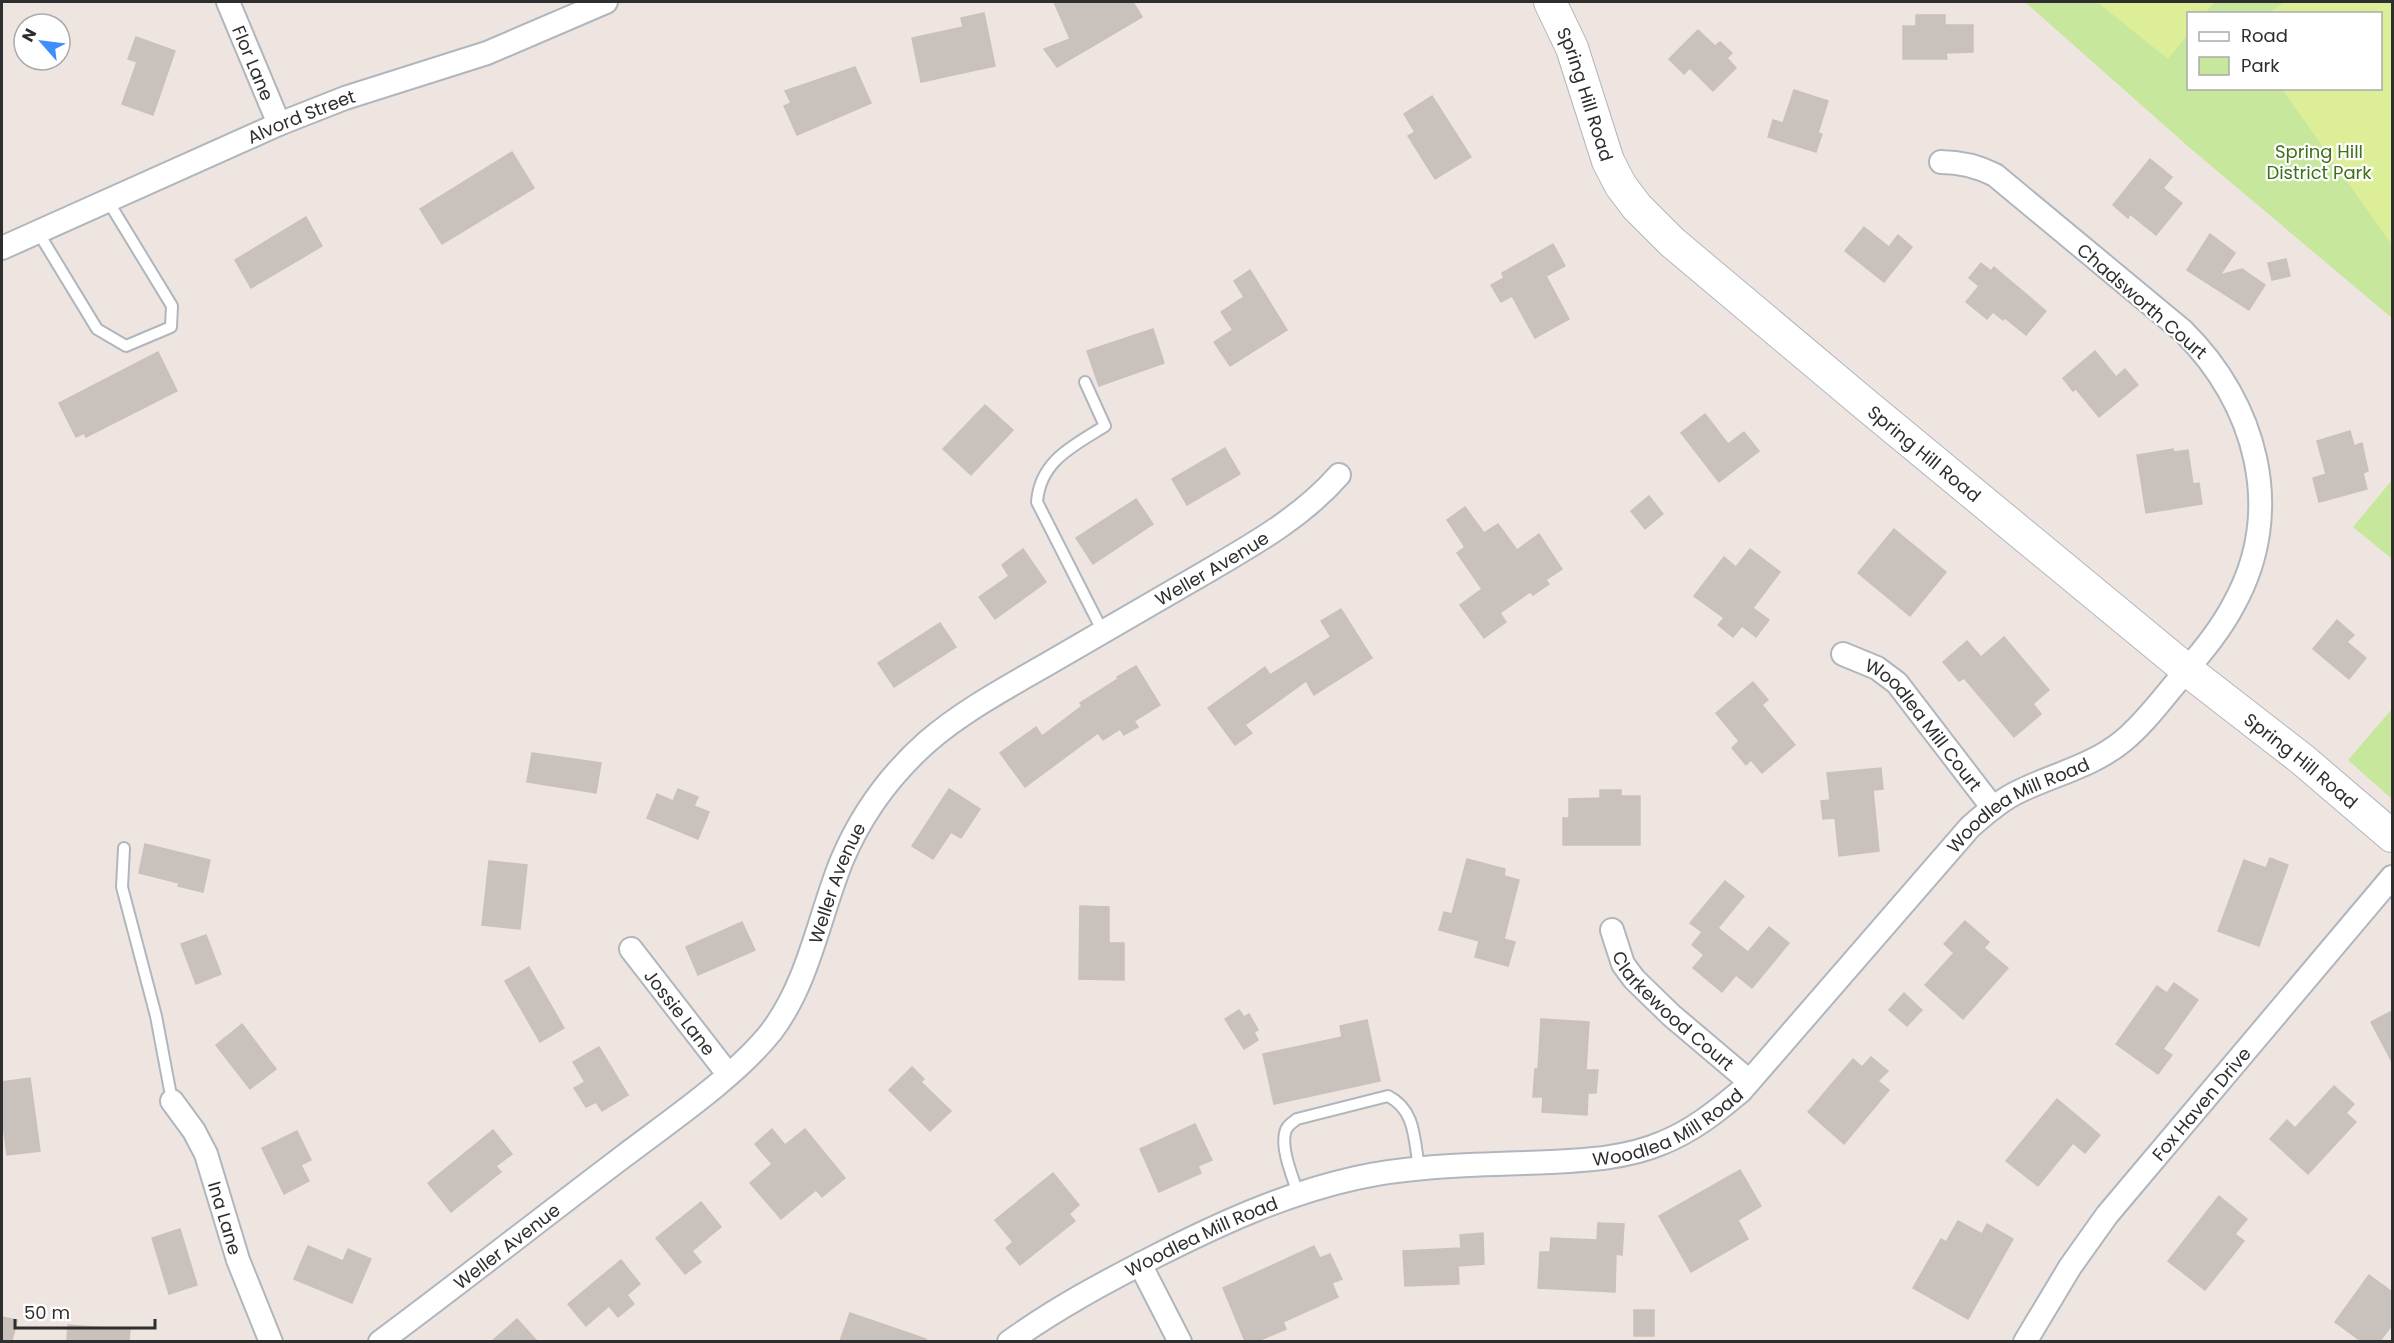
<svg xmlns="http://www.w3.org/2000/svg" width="2394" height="1343" viewBox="0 0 2394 1343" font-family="Poppins,sans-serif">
	<rect width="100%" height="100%" fill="#efe5e0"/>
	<g fill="#c7e79c" fill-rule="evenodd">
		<path d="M2025,2H2392V318L2191,149ZM2188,14H2380V88H2188Z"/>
		<polygon points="2392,480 2392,559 2353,527"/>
		<polygon points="2392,709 2392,799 2348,760"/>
	</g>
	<g fill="#ddee98">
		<polygon points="2097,2 2215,2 2205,13 2188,14 2188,34 2168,59"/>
		<polygon points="2285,2 2392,2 2392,245 2282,89 2380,88 2380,14 2268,13"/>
	</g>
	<g fill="#c8c1bc" stroke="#cbc1b9" stroke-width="1.5">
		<polygon points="1054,2 1133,2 1142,17 1057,67 1044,49 1070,39"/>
		<polygon points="984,13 995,66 921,82 912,38 963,27 961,18"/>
		<polygon points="1916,15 1945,15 1945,25 1973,25 1973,52 1946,53 1947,59 1903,59 1903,26 1916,26"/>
		<polygon points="1698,30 1715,46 1720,42 1732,53 1727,58 1736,68 1713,91 1690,68 1684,74 1669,59"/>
		<polygon points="136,37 175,51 153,115 122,104 137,62 128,59"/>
		<polygon points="855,67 871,103 797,135 784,106 791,103 785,91"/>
		<polygon points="1794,90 1828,101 1818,133 1822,134 1816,152 1768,137 1773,120 1783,123"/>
		<polygon points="1432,96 1471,157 1435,179 1408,136 1415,132 1404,114"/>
		<polygon points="512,152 534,188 442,244 420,209"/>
		<polygon points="2150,159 2172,177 2163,188 2182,203 2156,235 2130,214 2128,218 2113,205"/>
		<polygon points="306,217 322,246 251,288 235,260"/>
		<polygon points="1864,227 1889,247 1898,235 1912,247 1884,282 1845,251"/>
		<polygon points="2210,234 2235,253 2220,275 2242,269 2265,285 2249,310 2187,270"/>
		<polygon points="1553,244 1565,266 1546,276 1569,319 1535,338 1512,296 1501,302 1491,285 1504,278 1502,273"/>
		<polygon points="2286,259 2290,276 2272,280 2268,263"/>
		<polygon points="1981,263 1991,271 1994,267 2046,311 2026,335 2005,318 2003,320 1993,312 1987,319 1966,302 1979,286 1969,278"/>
		<polygon points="1250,270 1287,330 1230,366 1214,342 1233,330 1221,312 1244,297 1234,281"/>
		<polygon points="1153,329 1164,363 1099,386 1087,351"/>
		<polygon points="2095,351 2116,377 2125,369 2138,385 2099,417 2076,389 2073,391 2063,378"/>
		<polygon points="158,352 177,391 86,437 84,433 76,437 59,403"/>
		<polygon points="985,405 1013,430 971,475 943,449"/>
		<polygon points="1705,414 1728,444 1744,432 1759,451 1719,482 1681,433"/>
		<polygon points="2350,431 2354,446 2362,443 2368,471 2363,473 2367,489 2319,502 2313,478 2326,474 2317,441"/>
		<polygon points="1225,448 1240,474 1187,505 1172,479"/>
		<polygon points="2173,449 2174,452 2188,450 2193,484 2199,483 2202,504 2146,513 2137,455"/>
		<polygon points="1649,496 1663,514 1645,529 1631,511"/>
		<polygon points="1136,499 1153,524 1093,564 1076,538"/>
		<polygon points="1465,507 1484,533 1498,524 1517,550 1539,534 1562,569 1546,580 1549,584 1533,595 1530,592 1500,613 1506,622 1484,638 1460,605 1482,589 1457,553 1465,547 1447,520"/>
		<polygon points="1894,529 1946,572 1910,616 1858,573"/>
		<polygon points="1023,549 1046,582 995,619 979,597 1009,576 1002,565"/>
		<polygon points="1750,549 1780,572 1753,608 1769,620 1756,637 1742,626 1733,637 1718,625 1724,618 1694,596 1724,557 1736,567"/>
		<polygon points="1341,609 1372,658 1314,695 1306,681 1245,725 1252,733 1235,745 1208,708 1265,667 1270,675 1331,637 1321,621"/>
		<polygon points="2337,620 2354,635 2347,642 2366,658 2349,679 2313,649"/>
		<polygon points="940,623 956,647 894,687 878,663"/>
		<polygon points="2004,637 2049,690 2033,704 2041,714 2014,737 1964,678 1959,681 1943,662 1967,641 1981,657"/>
		<polygon points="1136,666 1160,705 1134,721 1138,727 1124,735 1120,729 1103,740 1098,733 1025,787 1000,753 1036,727 1042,736 1082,706 1080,703 1118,679 1117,677"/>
		<polygon points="1753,682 1768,700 1762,705 1795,745 1762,773 1751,760 1746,765 1732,748 1739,741 1716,713"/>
		<polygon points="532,753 601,763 596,793 527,782"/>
		<polygon points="1881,768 1883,789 1873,790 1879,851 1839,856 1835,818 1823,819 1821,801 1830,800 1827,773"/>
		<polygon points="678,789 698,797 694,806 709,812 698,839 647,818 657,794 673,801"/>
		<polygon points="949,789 980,809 961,838 951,832 933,859 912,846"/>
		<polygon points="1600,790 1621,790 1621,796 1640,796 1640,845 1563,845 1563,818 1569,818 1569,799 1600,798"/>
		<polygon points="145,844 210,860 203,892 178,886 179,883 139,873"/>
		<polygon points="2270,858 2288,865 2259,946 2218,931 2244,860 2266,868"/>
		<polygon points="1467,859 1505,869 1504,876 1519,880 1504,939 1515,942 1508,966 1475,957 1479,941 1439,930 1444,912 1452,914"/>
		<polygon points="489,861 527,865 520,929 482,925"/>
		<polygon points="1725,881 1744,896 1718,928 1748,952 1769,927 1789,943 1752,988 1736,975 1722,992 1693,968 1704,955 1692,945 1702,932 1690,923"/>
		<polygon points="1080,906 1109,907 1109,943 1124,943 1124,980 1079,979"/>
		<polygon points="1965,921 1989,942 1984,948 2008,968 1963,1019 1925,985 1954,953 1944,944"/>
		<polygon points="742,922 755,950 698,975 686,947"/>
		<polygon points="206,935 221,974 196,984 181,944"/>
		<polygon points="529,967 564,1028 540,1042 505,981"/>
		<polygon points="2174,983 2198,1000 2163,1049 2172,1055 2158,1074 2116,1044 2157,986 2167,993"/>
		<polygon points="1904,993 1922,1010 1907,1026 1889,1010"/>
		<polygon points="1239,1010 1244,1017 1249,1014 1258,1030 1254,1032 1258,1040 1244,1049 1225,1019"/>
		<polygon points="2392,1011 2392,1062 2371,1022"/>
		<polygon points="1541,1019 1589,1022 1586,1070 1598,1070 1596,1093 1588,1093 1587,1115 1542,1112 1543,1097 1533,1097 1535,1069 1538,1069"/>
		<polygon points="1367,1020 1380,1081 1274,1104 1263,1054 1342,1037 1340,1026"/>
		<polygon points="242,1024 276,1069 250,1089 216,1045"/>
		<polygon points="599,1047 628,1095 602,1111 596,1102 586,1107 574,1088 585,1082 573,1062"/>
		<polygon points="1871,1057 1888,1071 1878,1081 1889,1090 1844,1144 1808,1112 1853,1059 1862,1067"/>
		<polygon points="912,1067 924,1079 921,1082 951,1111 930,1131 889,1090"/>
		<polygon points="30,1078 40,1151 7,1155 2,1116 2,1082"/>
		<polygon points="2334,1086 2354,1104 2346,1113 2356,1122 2308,1174 2270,1139 2287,1120 2295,1128"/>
		<polygon points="2057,1099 2100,1135 2085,1153 2073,1143 2038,1186 2006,1161"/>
		<polygon points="1195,1124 1212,1160 1198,1166 1201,1173 1159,1192 1140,1149"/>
		<polygon points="772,1129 785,1145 805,1129 845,1178 822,1197 816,1190 781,1219 750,1183 772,1164 755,1144"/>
		<polygon points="493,1130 512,1154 496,1166 501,1172 451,1212 428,1183"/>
		<polygon points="297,1131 311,1160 301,1165 309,1181 284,1194 262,1148"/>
		<polygon points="1740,1170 1761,1206 1738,1220 1748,1239 1691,1272 1659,1216"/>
		<polygon points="1053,1173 1079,1205 1069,1214 1075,1221 1020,1265 1006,1248 1013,1242 995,1220"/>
		<polygon points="2219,1196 2247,1219 2235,1234 2244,1241 2205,1290 2168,1261"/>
		<polygon points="701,1202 721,1227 692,1251 701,1262 685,1274 656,1238"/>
		<polygon points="1958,1221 1982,1234 1987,1224 2013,1239 1968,1319 1913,1288 1941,1239 1946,1242"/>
		<polygon points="1598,1223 1624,1224 1622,1255 1616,1254 1615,1292 1538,1288 1540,1252 1550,1252 1551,1238 1597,1240"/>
		<polygon points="180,1229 197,1285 169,1294 152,1238"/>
		<polygon points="1483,1233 1484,1264 1458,1266 1459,1284 1405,1286 1403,1251 1461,1248 1460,1235"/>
		<polygon points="308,1246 343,1261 348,1249 371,1259 352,1303 294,1279"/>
		<polygon points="1314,1246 1320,1258 1330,1254 1342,1279 1332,1283 1338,1297 1283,1322 1286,1329 1258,1341 1245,1341 1223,1288"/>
		<polygon points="621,1260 640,1284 627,1295 634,1304 618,1317 609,1306 586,1326 568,1304"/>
		<polygon points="2369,1275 2392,1292 2392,1325 2380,1341 2361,1341 2335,1322"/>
		<rect x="1634" y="1310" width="20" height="26"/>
		<polygon points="850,1313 926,1339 926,1341 840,1341"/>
		<polygon points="2,1317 17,1320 12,1341 2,1341"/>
		<polygon points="517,1319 537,1341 492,1341"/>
		<polygon points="68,1325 130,1330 129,1341 67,1341"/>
	</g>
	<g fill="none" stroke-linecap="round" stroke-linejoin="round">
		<defs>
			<g id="lane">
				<polyline points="38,232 97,329 126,346 171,327 172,306 108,201"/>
				<path d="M1085,382L1105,426C1073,446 1040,461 1037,502L1103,632"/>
				<polyline points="124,848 122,887 156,1016 172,1101"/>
				<path d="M1298,1194C1293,1177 1281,1151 1285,1133C1286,1126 1292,1123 1297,1119L1388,1096C1416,1110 1414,1140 1419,1168"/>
			</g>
			<g id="street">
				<path id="s1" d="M228,2L279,124"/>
				<path id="s2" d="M2,248L279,124L345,98L487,53L606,2"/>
				<path id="s3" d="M1843,654L1877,668L1897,683L1993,808"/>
				<path id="s4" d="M1612,930L1623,964L1634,979L1671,1015L1749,1081"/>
				<path id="s5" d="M631,949L728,1074"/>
				<path id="s6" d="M172,1101L194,1131L206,1154L238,1260L271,1342"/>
				<polyline points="1140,1264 1180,1342"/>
				<path id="s7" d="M380,1342C462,1281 542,1218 624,1156C670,1121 735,1077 771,1032C809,982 819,916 842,860C861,815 891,774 927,742C963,711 1004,689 1044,666C1098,635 1152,603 1206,572C1254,544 1302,517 1339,475"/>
				<path id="s8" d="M1009,1342C1055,1309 1103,1283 1154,1257C1219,1224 1284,1194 1356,1178C1420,1164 1486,1165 1550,1162C1587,1160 1627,1158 1662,1143C1692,1131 1716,1112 1741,1091L1970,827C1986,813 2002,799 2022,790C2056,774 2094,765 2123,741C2145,723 2162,699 2181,677C2200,654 2220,631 2234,604C2286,510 2256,403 2183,331L1995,175C1977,166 1961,162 1941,162"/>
				<path id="s9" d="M2025,1342L2070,1267L2107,1215L2392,877"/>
			</g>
			<g id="secondary">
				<path id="s10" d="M1550,2L1572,48L1608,161L1621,186L1637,207L1672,242L1866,405L2187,670L2303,760L2392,836"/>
			</g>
		</defs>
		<use href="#lane" stroke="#b0b6be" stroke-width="14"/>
		<use href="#street" stroke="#b0b6be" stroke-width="26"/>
		<use href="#secondary" stroke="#b0b6be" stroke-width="34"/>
		<use href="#lane" stroke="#fff" stroke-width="10"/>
		<use href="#street" stroke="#fff" stroke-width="22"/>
		<use href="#secondary" stroke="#fff" stroke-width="32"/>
	</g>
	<g text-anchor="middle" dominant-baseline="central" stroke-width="4.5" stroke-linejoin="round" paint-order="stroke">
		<g font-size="18" fill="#2e2e2e" stroke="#fff">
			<text stroke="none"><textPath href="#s1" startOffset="66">Flor Lane</textPath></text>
			<text stroke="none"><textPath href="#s10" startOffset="99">Spring Hill Road</textPath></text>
			<text stroke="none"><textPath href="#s2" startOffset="327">Alvord Street</textPath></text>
			<text transform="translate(2142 301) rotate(41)">Chadsworth Court</text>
			<text stroke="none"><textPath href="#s10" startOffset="603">Spring Hill Road</textPath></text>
			<text stroke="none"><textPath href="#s7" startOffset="1167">Weller Avenue</textPath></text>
			<text stroke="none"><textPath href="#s3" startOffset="110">Woodlea Mill Court</textPath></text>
			<text stroke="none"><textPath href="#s10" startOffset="1089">Spring Hill Road</textPath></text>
			<text stroke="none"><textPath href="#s8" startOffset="1192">Woodlea Mill Road</textPath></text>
			<text stroke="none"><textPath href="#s7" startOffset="663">Weller Avenue</textPath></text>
			<text stroke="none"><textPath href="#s4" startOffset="104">Clarkewood Court</textPath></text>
			<text stroke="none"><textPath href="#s5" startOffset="80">Jossie Lane</textPath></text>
			<text stroke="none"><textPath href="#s9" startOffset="297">Fox Haven Drive</textPath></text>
			<text stroke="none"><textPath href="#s8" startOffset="706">Woodlea Mill Road</textPath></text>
			<text stroke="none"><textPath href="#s6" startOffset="130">Ina Lane</textPath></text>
			<text stroke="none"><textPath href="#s8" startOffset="220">Woodlea Mill Road</textPath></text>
			<text stroke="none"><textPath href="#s7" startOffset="159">Weller Avenue</textPath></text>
		</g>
		<g font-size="18" fill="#3f7019" stroke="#fff">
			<text x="2319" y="151">Spring Hill<tspan x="2319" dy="21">District Park</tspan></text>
		</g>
	</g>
	<rect width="2394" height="1343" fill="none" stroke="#2e2e2e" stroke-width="6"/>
	<rect x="2187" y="12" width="195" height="78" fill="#ffffff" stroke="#ababab" stroke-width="1.5"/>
	<rect x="2199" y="32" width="30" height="9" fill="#ffffff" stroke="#ababab" stroke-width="1.5"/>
	<text x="2241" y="42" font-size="18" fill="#2e2e2e">Road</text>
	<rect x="2199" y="57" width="30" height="18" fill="#c7e79c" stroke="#ababab" stroke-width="1.5"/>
	<text x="2241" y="72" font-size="18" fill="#2e2e2e">Park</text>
	<g transform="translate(42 42) rotate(298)"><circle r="28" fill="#ffffff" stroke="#ababab" stroke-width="1.5"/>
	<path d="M0-4.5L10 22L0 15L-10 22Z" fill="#3e8eff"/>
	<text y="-9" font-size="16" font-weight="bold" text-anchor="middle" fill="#2e2e2e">N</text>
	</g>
	<path d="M15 1319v9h140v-9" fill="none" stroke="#2e2e2e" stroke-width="3"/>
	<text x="24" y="1319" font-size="18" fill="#2e2e2e" stroke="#ffffff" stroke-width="4.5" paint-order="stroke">50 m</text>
</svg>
